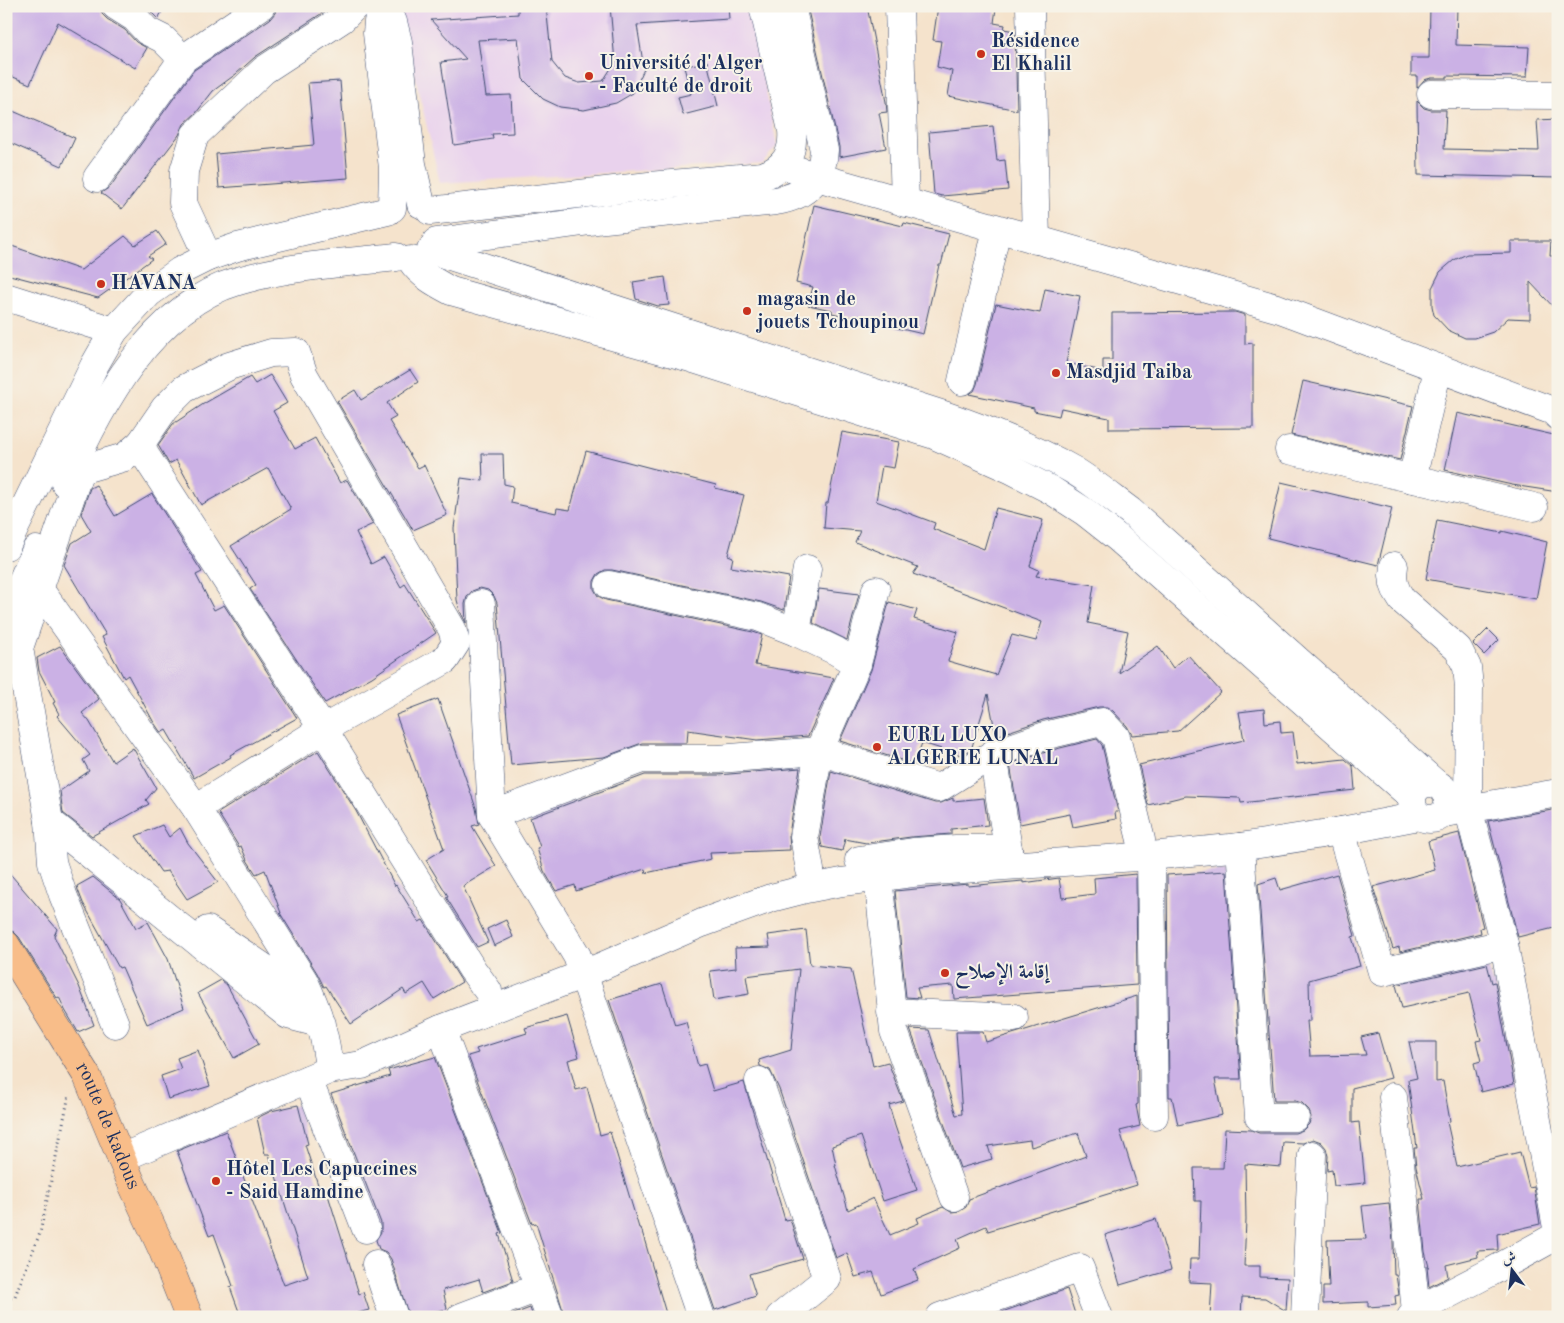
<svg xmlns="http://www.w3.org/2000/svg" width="1564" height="1323" viewBox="0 0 1564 1323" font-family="'Old Standard TT',Amiri,serif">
	<rect width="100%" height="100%" fill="#f7f3e8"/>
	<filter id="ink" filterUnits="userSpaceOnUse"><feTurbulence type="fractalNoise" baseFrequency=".02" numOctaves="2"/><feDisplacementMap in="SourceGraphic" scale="10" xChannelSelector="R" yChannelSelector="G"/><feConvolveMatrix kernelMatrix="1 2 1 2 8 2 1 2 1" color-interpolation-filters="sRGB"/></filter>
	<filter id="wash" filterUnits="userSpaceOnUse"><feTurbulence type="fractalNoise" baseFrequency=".0096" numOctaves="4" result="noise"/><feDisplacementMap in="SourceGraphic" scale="20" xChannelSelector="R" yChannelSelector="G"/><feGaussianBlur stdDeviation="1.12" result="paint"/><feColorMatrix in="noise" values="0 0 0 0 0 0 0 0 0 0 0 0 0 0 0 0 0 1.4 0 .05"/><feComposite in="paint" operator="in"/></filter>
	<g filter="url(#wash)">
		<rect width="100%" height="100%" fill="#f5e3cc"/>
		<polygon fill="#e9d2ed" points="399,6 749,6 777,146 762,163 440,183"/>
		<g id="blocks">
			<g fill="#cbb1e5">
				<polygon points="6,6 101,6 102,14 107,19 125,30 136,42 147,48 135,68 58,22 30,84 6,74"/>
				<polygon points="145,6 165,6 158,19"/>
				<polygon points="280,6 333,6 255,57 236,74 213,91 196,113 184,124 179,135 122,209 101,193 110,187 194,70 270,19 275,13 276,9"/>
				<polygon points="518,6 546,6 552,62 565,78 579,83 603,81 615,62 610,6 728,6 729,19 637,25 644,69 633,93 616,103 584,110 560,107 543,99 523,79 518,38 478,40 486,96 511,95 513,133 492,134 493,139 454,145 441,62 466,59 431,20 518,14"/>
				<polygon points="807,6 867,6 886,102 887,112 879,113 886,148 839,157 839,147"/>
				<polygon points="938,6 984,6 996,8 994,23 1005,25 1004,29 1015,31 1017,110 948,96 952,71 937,67 941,41 933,40"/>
				<polygon points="1430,6 1457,6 1456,45 1529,47 1527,77 1447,76 1447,78 1431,78 1424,80 1417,88 1417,76 1411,76 1411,58 1429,58"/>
				<polygon points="707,61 718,106 683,115 678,97 691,94 684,67"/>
				<polygon points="340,81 348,178 219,188 216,154 314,145 308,83"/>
				<polygon points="1417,101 1424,108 1431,110 1446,110 1444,149 1539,151 1537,120 1558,119 1558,178 1418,175"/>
				<polygon points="6,108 75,138 62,166 6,141"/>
				<polygon points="993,126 997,161 1005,160 1008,190 942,196 934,194 929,132"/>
				<polygon points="814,205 903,226 904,223 949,234 941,265 939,265 923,334 832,313 832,310 808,305 813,287 796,283"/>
				<polygon points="157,231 166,244 148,256 152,259 98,298 6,274 6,244 81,270 125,236 135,245"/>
				<polygon points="1511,241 1551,241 1550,256 1558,256 1558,312 1530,282 1530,319 1508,318 1493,332 1475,338 1465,338 1448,330 1434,315 1432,306 1432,288 1440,272 1454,260 1467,254 1511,253"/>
				<polygon points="665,277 669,305 658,306 636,299 633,282"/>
				<polygon points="1045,289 1080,296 1066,363 1103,371 1103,360 1112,360 1112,313 1235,312 1245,315 1245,344 1253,343 1253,428 1109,429 1109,418 1061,408 1059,416 1034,411 1034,408 969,394 974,391 977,384 996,304 1040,313"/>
				<polygon points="410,370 418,382 387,403 396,417 389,421 418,468 424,465 447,515 413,530 337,401 355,390 361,400"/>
				<polygon points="270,375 287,403 273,411 295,449 315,438 340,483 347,480 373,524 356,532 371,564 384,557 401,587 405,584 436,633 372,677 325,703 250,589 256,585 231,546 291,509 268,468 201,505 176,460 169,464 158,445 173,424 205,403 250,377 255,384"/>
				<polygon points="1303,381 1413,406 1400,460 1291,435"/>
				<polygon points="1457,413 1558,436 1558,492 1512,485 1445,470"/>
				<polygon points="842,432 899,442 894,468 882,466 876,501 935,523 933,529 984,549 996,508 1043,520 1030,566 1039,570 1036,576 1094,585 1088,623 1128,631 1119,673 1158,646 1173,668 1188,655 1221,692 1178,731 1132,735 1127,726 1113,711 1107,707 1099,707 1043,720 996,736 988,694 971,750 961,755 922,743 914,764 840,741 871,670 889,602 917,610 914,619 958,632 948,661 996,675 1012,635 1036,641 1042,622 913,574 918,567 855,542 860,531 824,528 826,503 828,503"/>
				<polygon points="586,451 716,485 715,488 744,495 728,555 733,557 731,567 789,577 784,610 761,602 612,570 605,570 598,574 594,581 594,589 598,596 606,600 753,632 762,635 755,665 834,678 808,736 757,740 688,730 687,743 642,743 604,757 511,765 497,603 494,596 488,590 480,588 472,591 467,597 465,604 466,623 460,611 457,600 454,528 461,478 483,481 482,454 503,454 504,484 513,486 511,503 556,513 557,508 570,510"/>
				<polygon points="1281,482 1392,508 1378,565 1268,538"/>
				<polygon points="96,485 115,516 152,494 202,572 196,575 214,610 224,605 297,718 230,755 231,757 194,778 166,730 161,733 153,721 128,675 124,678 102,637 106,635 64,565 72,543 91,531 81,514 90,488"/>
				<polygon points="1437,520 1502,533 1502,531 1547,542 1536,599 1426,579"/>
				<polygon points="819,589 859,594 847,640 813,623"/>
				<polygon points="1488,629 1499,640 1484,655 1473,644"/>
				<polygon points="60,646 99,699 82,713 89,721 113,762 133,748 156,788 146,800 149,804 92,836 63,813 60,791 89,771 83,760 90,755 57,716 59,714 53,703 55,702 39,671 37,658"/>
				<polygon points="438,699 476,808 479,824 472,826 496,866 463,886 488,942 477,947 446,897 448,896 426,860 444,849 396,715"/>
				<polygon points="1264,709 1265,723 1280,721 1281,733 1293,732 1297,764 1345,759 1353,766 1355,790 1241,803 1240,798 1186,796 1148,805 1139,765 1244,740 1239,712"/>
				<polygon points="1097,739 1102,745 1118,812 1115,812 1116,819 1073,827 1070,814 1020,824 1010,764 1052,750"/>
				<polygon points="318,751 356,811 395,886 396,885 419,922 423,920 462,982 434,999 424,983 406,994 403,989 351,1024 326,986 324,987 317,973 280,913 281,913 265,870 256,874 247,860 241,846 239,847 218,813"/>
				<polygon points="800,768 789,834 790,850 710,853 711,859 646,873 645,869 576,891 575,885 556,891 544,871 537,848 540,847 530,818 645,775 718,775"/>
				<polygon points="831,771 935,803 941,803 953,798 953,801 984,798 988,825 951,829 951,834 911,837 866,843 845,839 842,851 822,847 820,837"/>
				<polygon points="1558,809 1558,927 1518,937 1488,821"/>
				<polygon points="162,825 169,837 180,828 188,843 218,882 187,899 168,871 161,872 136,836"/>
				<polygon points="1459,833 1483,927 1480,928 1481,933 1400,952 1399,947 1393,949 1373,887 1435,870 1428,841"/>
				<polygon points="6,869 57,929 54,936 79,986 94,1025 78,1032 65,1010 59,997 57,998 19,937 14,932 6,929"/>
				<polygon points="1226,871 1241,1079 1215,1079 1222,1115 1178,1125 1172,1097 1169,1097 1167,875"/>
				<polygon points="1136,874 1137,985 954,999 953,985 917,988 920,998 906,997 895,891 968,884 968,886 1023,881 1023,883 1059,878 1062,898 1095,894 1094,878"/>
				<polygon points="1337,874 1355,936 1352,937 1360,966 1309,980 1310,1021 1307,1021 1310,1056 1366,1055 1361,1037 1378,1033 1391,1078 1352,1088 1352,1123 1359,1122 1365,1183 1334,1186 1332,1170 1327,1171 1328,1156 1326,1148 1321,1142 1313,1139 1303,1143 1283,1142 1281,1167 1245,1164 1246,1220 1244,1266 1260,1266 1260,1277 1288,1278 1286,1311 1265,1298 1242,1297 1241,1317 1210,1317 1212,1283 1189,1282 1190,1259 1199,1259 1201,1201 1195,1201 1194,1168 1223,1168 1225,1129 1251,1130 1259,1133 1295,1133 1303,1130 1309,1124 1311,1117 1309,1110 1302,1103 1295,1101 1274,1101 1258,884 1276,878 1280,890"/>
				<polygon points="93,877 120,899 136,928 148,922 168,959 184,1008 147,1024 122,967 119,968 83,903 78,890 77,886"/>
				<polygon points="506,920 513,937 494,946 487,929"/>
				<polygon points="806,930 810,965 851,969 873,1066 888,1062 903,1101 889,1105 895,1126 917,1190 883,1201 861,1136 832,1146 836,1165 835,1165 848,1210 873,1198 890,1235 919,1223 917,1218 943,1207 951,1212 960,1211 966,1207 969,1199 1086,1156 1078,1133 1031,1147 1030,1140 988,1146 992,1159 960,1168 910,1029 929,1030 956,1115 962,1114 956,1032 983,1032 986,1042 1137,996 1138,1104 1136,1105 1140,1126 1120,1131 1137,1185 988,1231 986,1226 957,1239 960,1248 914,1269 918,1280 881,1294 873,1272 855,1277 847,1253 836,1258 779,1089 770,1070 760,1066 759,1060 791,1050 799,969 746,976 749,994 714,1000 710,971 736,968 735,948 770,947 768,935"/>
				<polygon points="1487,964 1492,983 1495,982 1514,1084 1481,1092 1474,1063 1481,1061 1476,1041 1481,1040 1469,993 1402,1008 1396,985"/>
				<polygon points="221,980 227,985 259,1044 234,1058 198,993"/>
				<polygon points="662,984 675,1025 686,1022 698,1066 705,1064 713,1091 744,1082 785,1220 790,1219 803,1259 749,1274 756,1296 715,1310 609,1000"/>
				<polygon points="567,1016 579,1057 568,1060 576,1090 587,1087 600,1135 610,1132 639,1228 641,1228 667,1317 565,1317 536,1223 532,1224 468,1056 478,1053 476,1049 527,1033 525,1028"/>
				<polygon points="1409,1042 1436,1042 1436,1082 1443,1081 1450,1121 1447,1122 1457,1167 1520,1152 1529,1188 1534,1187 1540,1224 1497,1234 1498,1250 1477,1251 1478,1257 1446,1265 1448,1277 1429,1287 1427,1267 1429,1267 1425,1252 1420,1199 1424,1199 1416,1167 1414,1148 1417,1148 1408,1080 1417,1078"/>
				<polygon points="198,1050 210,1086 168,1099 161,1076 181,1069 177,1058"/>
				<polygon points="435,1057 502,1233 499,1234 513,1281 483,1292 479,1279 443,1290 447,1309 409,1317 391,1259 386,1252 379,1249 376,1240 381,1232 381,1223 331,1094 390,1076 388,1070"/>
				<polygon points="298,1105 308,1144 305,1145 322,1197 328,1195 359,1294 363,1292 369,1310 358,1313 360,1317 241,1317 230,1287 233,1286 214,1234 209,1236 177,1151 226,1131 284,1285 308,1277 269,1154 265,1154 257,1118 271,1111"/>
				<polygon points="1389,1203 1393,1242 1394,1275 1396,1275 1399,1295 1395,1296 1396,1305 1368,1307 1368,1302 1323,1304 1323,1287 1329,1287 1327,1240 1366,1239 1362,1206"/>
				<polygon points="1156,1219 1171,1270 1120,1285 1105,1235"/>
				<polygon points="1067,1289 1076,1317 988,1317"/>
				<polygon points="530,1308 533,1317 506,1317"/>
			</g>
		</g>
	</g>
	<g filter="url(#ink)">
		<use href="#blocks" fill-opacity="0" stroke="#3c4a6e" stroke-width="1"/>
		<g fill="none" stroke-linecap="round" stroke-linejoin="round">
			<defs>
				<g id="minor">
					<polyline points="116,6 135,18 147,31 163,39 183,59"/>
					<polyline points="381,6 378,22 377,33 393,168 392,208"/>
					<polyline points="386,6 393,22 398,42 412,164 421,204"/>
					<polyline points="899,6 905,203"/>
					<polyline points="1030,6 1036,240"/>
					<polyline points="1431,94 1558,95"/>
					<polyline points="782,165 817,177 1280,309 1553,411 1558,416"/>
					<polyline points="97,178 183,59 261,6"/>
					<path d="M430,211L649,186L763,176C785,168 794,153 792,130L763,6"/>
					<path d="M436,242L605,219L776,201C805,196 822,181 824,150L791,6"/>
					<path d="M431,250L944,415C988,430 1033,447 1073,470C1093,482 1111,497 1130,511L1436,784"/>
					<polyline points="208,257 183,203 184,171 195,135 264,70 342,19 355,6"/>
					<path d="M411,260C421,275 436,283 451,291L687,357L934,435L1012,470L1051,490L1085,512L1118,538L1412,797"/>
					<polyline points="6,297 114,331"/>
					<polyline points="962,381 997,229"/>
					<polyline points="141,443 165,408 184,389 229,366 271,353 296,352 304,375 452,629 456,643 445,660 323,729 196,808"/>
					<polyline points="1289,450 1534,507"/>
					<polyline points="1412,479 1438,369"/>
					<path d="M65,483C99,406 152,306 238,281C289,266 344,263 396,257"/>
					<polyline points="6,546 94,366 114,331 149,293 180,271 208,257 237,247 388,211"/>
					<polyline points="1394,566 1393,575 1394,584 1397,592 1402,600 1458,649 1467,667 1469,687 1468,808 1504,944 1558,1233"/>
					<polyline points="609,585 758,617 796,632 836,651 857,664"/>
					<path d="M39,589L196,808L304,981C318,1011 326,1036 329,1070"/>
					<polyline points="481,604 492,815 577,956 701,1317"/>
					<polyline points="6,617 36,550"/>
					<polyline points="796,632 807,569"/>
					<polyline points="993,754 1008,849"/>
					<circle cx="1430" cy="801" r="18"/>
					<polyline points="1450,812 1558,793"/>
					<polyline points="492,815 642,759 718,759 819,751 939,788 993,754 1048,735 1102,722 1116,737 1141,840"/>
					<polyline points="49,821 288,1015 322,1024"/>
					<polyline points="1341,831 1382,972 1504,944"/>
					<polyline points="1240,847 1259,1117 1295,1117"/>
					<polyline points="1151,856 1154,1116"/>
					<polyline points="859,860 913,852 956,849 1008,849"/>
					<polyline points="878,860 878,876 894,1031 954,1197"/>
					<polyline points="810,870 804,837 819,751 857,664 876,590"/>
					<polyline points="208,930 266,969 311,1004"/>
					<polyline points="891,1012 1014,1018"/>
					<polyline points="115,1024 63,895 52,862 49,821 19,648 80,470 125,457 141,443 145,455 323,729 472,969 488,991"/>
					<polyline points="441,1029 550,1317"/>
					<polyline points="308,1079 366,1229"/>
					<polyline points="759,1081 827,1279 780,1317"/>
					<polyline points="1393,1097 1416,1311"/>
					<polyline points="121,1158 329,1070 362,1065 441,1029 584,974 702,923 771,898 806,889 842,882 920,872 1151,856 1240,847 1341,831 1419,816"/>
					<polyline points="376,1264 394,1317"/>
					<polyline points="461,1317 538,1288"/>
					<polyline points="940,1317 1080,1268 1099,1317"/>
					<polyline points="1305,1317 1312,1155"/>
					<polyline points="1411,1317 1416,1311 1491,1272 1558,1235"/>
				</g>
				<g id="major">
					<path id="s1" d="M6,945L87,1076L132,1184L163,1251L189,1317"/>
				</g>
			</defs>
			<use href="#minor" stroke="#3c4a6e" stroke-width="29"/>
			<use href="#major" stroke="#3c4a6e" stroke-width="29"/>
			<polyline stroke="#3c4a6e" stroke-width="3" stroke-dasharray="1 4" stroke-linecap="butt" points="6,1300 15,1296 40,1233 69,1095"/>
			<use href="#minor" stroke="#fff" stroke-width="28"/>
			<use href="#major" stroke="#f8bd89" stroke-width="28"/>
		</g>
	</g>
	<g fill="#c8321e" stroke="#f7f3e8" stroke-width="2">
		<circle cx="981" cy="54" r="5"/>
		<circle cx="589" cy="76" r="5"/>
		<circle cx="101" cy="284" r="5"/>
		<circle cx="747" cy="311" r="5"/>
		<circle cx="1056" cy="373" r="5"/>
		<circle cx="877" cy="747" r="5"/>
		<circle cx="945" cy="973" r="5"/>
		<circle cx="216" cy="1181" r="5"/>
	</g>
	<g text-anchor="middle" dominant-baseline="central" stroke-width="4" stroke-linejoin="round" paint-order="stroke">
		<g font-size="20" font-weight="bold" fill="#1b2f5e" stroke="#f7f3e8" text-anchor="start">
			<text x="991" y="42">Résidence<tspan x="991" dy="23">El Khalil</tspan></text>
			<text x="599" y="64">Université d'Alger<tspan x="599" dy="23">- Faculté de droit</tspan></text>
			<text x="111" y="284">HAVANA</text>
			<text x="757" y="300">magasin de<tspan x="757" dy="23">jouets Tchoupinou</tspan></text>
			<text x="1066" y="373">Masdjid Taiba</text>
			<text x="887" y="736">EURL LUXO<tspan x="887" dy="23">ALGERIE LUNAL</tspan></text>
			<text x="955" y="973">إقامة الإصلاح</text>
			<text x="226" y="1170">Hôtel Les Capuccines<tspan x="226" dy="23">- Said Hamdine</tspan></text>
		</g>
		<g font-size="20" fill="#1b2f5e" stroke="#f7f3e8">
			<text stroke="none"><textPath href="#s1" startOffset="208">route de kadous</textPath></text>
		</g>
	</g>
	<rect width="1564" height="1323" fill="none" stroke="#f7f3e8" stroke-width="25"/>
	<g transform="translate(1512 1270) rotate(345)" stroke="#f7f3e8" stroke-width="4" paint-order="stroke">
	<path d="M0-4L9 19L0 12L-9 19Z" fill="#1b2f5e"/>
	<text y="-8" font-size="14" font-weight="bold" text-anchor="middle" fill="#1b2f5e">ش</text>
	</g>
</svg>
